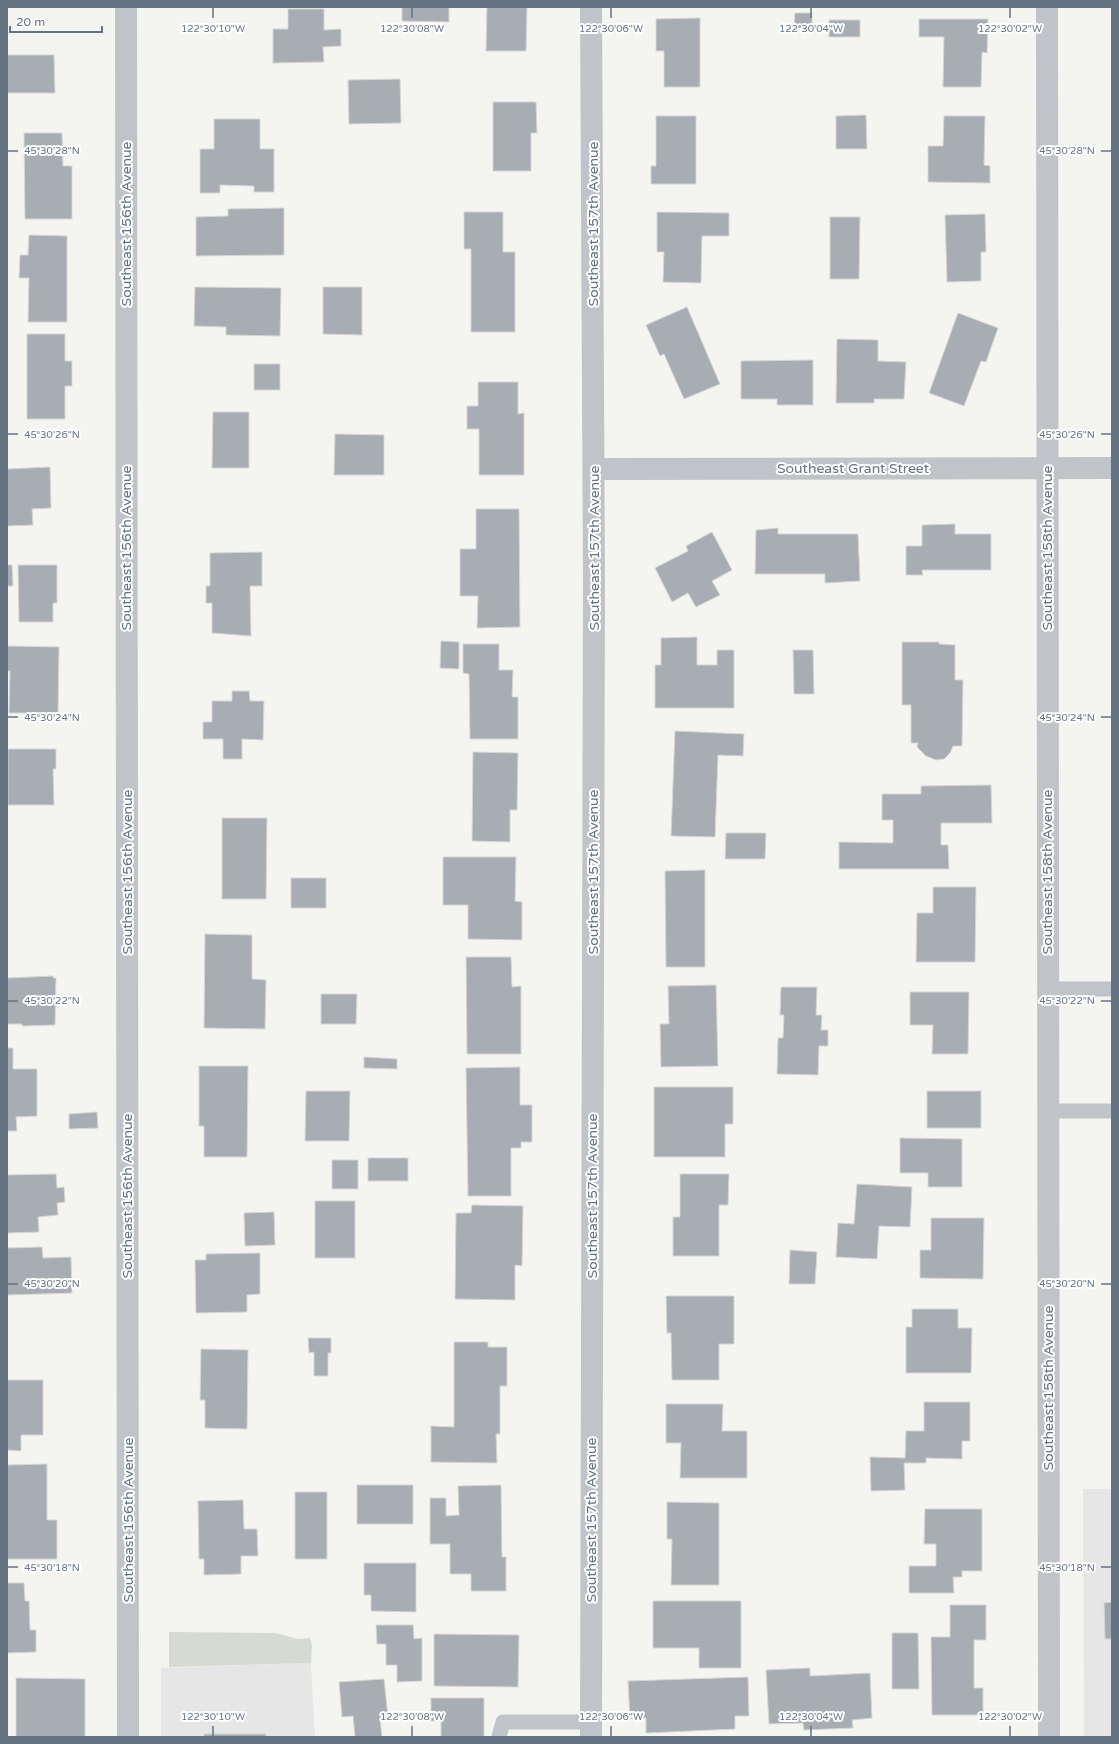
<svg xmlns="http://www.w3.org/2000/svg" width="1119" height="1744" viewBox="0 0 1119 1744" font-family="'Varela Round',sans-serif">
	<rect width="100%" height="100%" fill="#f4f5f1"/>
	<g fill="#e5e6e5">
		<polygon points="1083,1489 1112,1489 1112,1737 1084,1737"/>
		<polygon points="311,1663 315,1737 161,1737 161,1668"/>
	</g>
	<polygon fill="#d5dbd3" points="169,1632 275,1633 298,1639 310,1638 312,1646 311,1663 169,1667"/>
	<g fill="#a7adb3" stroke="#d6d6d4">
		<polygon points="402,7 449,7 449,22 402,21"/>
		<polygon points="487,7 527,7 526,51 486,51"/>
		<polygon points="288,9 324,9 324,30 341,29 341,46 323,47 324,62 273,63 273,29 288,29"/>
		<polygon points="795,13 812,13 812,29 794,29"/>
		<polygon points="700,18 700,87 664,87 664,51 656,51 656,19"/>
		<polygon points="919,19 988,19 987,53 982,52 981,87 943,87 944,37 919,37"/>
		<rect x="829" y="20" width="31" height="17"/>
		<polygon points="7,55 54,55 55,93 7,93"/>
		<polygon points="400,79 401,123 349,124 348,80"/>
		<polygon points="493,102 536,102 537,133 531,133 531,171 493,171"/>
		<polygon points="866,115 867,149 836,149 836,116"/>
		<polygon points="656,116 696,116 696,184 651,184 651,166 656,166"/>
		<polygon points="944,116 985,116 984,165 990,166 990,183 928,182 928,146 943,146"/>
		<polygon points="214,119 260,119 260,149 274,149 274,192 254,192 254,186 220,185 220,193 200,193 200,149 214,149"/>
		<polygon points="24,133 62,133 63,166 72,166 72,219 25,219"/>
		<polygon points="284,208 284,255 196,256 196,217 228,216 228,209"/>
		<polygon points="464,212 503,212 503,252 515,252 515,332 471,332 471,249 464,249"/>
		<polygon points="657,212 729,213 729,236 702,236 701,283 663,282 664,252 657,252"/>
		<polygon points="985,214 986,252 981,252 981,281 947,282 945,215"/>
		<polygon points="830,217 860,217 859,279 830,279"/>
		<polygon points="29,235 67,236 67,322 28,322 29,278 19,278 20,255 28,255"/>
		<polygon points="195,287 281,288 280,336 226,335 226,327 194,326"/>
		<polygon points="323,287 362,287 362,335 323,334"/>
		<polygon points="687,307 720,384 684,399 664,354 660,356 646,325"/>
		<polygon points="958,313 998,328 986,362 981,361 964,406 929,393"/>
		<polygon points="27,334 65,334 65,361 72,361 72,386 65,386 65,419 27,419"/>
		<polygon points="837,339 878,340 878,361 906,362 904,399 874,399 874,403 836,403"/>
		<polygon points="813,360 813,405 777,405 777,399 741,399 741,361"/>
		<rect x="254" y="364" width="26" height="26"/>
		<polygon points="478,382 518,382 518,414 524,413 524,475 479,475 479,429 467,429 467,406 478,406"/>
		<polygon points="213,412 249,412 249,468 212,468"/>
		<polygon points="335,434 384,435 384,475 334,475"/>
		<polygon points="50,467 51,508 32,509 33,525 7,526 7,469"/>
		<polygon points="476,509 519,509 520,627 477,628 478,596 460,596 460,549 476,549"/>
		<polygon points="955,524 955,534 991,534 991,570 922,570 923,575 906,575 906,546 922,546 922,525"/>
		<polygon points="778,528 778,534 858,534 860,581 825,583 825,574 755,574 756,530"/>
		<polygon points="712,532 732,570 712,581 720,595 696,607 688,593 672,602 655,568 688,551 686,546"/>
		<polygon points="262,552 262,586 250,586 251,636 212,633 212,603 206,603 206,586 210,586 210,553"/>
		<polygon points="7,565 12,565 13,586 7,586"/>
		<polygon points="18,565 57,565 57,603 53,603 53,622 19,622"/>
		<polygon points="697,637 697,665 717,665 717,650 734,650 734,708 655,708 655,665 661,665 661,638"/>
		<polygon points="441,641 459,642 459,669 440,668"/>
		<polygon points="902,642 939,642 939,644 955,645 955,680 963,680 962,746 953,746 950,753 944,759 936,760 926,756 917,747 918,743 911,743 911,705 902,705"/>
		<polygon points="463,644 499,644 499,670 513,670 512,697 518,697 518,739 470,739 469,674 463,673"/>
		<polygon points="7,646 59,647 58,713 9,713 10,671 7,671"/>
		<polygon points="793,650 813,650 814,694 794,694"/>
		<polygon points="232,691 249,691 250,701 264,701 263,740 242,739 242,759 223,759 223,739 203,739 203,722 212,722 212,701 232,701"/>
		<polygon points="675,731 744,734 743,756 718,755 715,837 671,836"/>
		<polygon points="8,749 56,749 56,769 53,769 54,805 8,805"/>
		<polygon points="473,752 518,753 517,810 510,810 510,842 472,841"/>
		<polygon points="991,785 992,823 941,823 941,845 948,845 949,869 839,869 839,842 893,843 893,820 882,820 882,794 921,794 921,786"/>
		<polygon points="222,818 267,818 266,899 222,899"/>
		<polygon points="726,833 766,833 765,859 725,859"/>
		<polygon points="443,857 516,857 515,901 522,902 522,940 468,939 468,905 443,905"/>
		<polygon points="705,870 705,967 666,967 665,871"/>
		<rect x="291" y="878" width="35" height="30"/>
		<polygon points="933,887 976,887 975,962 916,962 917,913 933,913"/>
		<polygon points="205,934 252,935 252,979 266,980 265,1029 204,1028"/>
		<polygon points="466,957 511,957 512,987 521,986 521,1054 467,1054"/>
		<polygon points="53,976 53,978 56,978 55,1025 22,1026 22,1024 7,1024 7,978"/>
		<polygon points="716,985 718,1066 661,1067 660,1024 669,1024 668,986"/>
		<polygon points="781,987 817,987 816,1015 822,1015 821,1030 828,1030 828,1046 819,1046 818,1075 777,1074 778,1038 783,1038 784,1015 780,1015"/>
		<polygon points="910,992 969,992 968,1054 932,1054 933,1025 910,1025"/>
		<polygon points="321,994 357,994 356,1024 321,1024"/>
		<polygon points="7,1048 13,1048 13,1069 37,1069 37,1116 16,1117 17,1131 7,1131"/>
		<polygon points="364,1057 397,1059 397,1069 364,1068"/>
		<polygon points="199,1066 248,1066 247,1157 204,1157 204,1126 199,1126"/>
		<polygon points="520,1067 520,1105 532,1105 532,1142 521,1142 521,1148 511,1148 511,1196 468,1196 466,1068"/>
		<polygon points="654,1087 733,1087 733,1124 725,1124 725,1157 654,1157"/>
		<polygon points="306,1091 350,1091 349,1141 305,1141"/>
		<rect x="927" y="1091" width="54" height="37"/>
		<polygon points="97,1112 98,1128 69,1129 69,1114"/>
		<polygon points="900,1138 962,1139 962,1187 928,1187 928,1173 900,1173"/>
		<rect x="368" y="1158" width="40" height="23"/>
		<rect x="332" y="1160" width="26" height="29"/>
		<polygon points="56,1174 57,1188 64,1187 65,1202 57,1203 58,1215 38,1217 39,1232 7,1233 7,1175"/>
		<polygon points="680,1174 729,1174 728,1205 719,1205 719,1256 673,1256 673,1217 680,1217"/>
		<polygon points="857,1184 912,1187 910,1227 879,1226 877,1259 836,1257 838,1223 854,1224"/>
		<rect x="315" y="1201" width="40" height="57"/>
		<polygon points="472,1205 523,1206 522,1266 515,1265 515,1300 455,1299 456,1213 471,1213"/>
		<polygon points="274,1212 275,1245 245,1246 244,1213"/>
		<polygon points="931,1218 984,1218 983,1279 920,1278 920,1250 931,1250"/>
		<polygon points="42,1247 43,1258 71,1257 72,1293 7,1295 7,1248"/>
		<polygon points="790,1250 817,1252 815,1284 789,1284"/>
		<polygon points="260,1253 260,1294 247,1295 247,1312 196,1313 195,1260 206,1260 206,1254"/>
		<polygon points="666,1296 734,1296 734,1344 719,1344 719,1380 672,1380 671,1333 667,1333"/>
		<polygon points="912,1309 958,1309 958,1328 972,1328 971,1373 906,1373 906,1327 912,1327"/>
		<polygon points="308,1338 331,1338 331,1353 328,1353 328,1376 314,1376 314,1352 309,1353"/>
		<polygon points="454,1342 488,1342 488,1347 507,1347 507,1386 500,1386 500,1434 496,1434 497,1463 431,1462 431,1426 454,1427"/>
		<polygon points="201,1349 248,1350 247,1429 205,1428 205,1400 200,1400"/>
		<polygon points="7,1380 43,1380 43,1435 21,1435 21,1451 7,1450"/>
		<polygon points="924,1402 970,1402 970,1441 962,1441 962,1459 926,1458 926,1463 904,1463 905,1490 871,1491 870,1457 905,1458 906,1431 924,1431"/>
		<polygon points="666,1404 723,1404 722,1431 747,1431 747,1478 680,1478 681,1443 666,1443"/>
		<polygon points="47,1464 47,1520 57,1520 57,1559 7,1559 7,1465"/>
		<rect x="357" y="1485" width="56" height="39"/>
		<polygon points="501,1485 502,1557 506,1557 506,1591 471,1591 471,1574 450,1574 450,1544 430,1544 430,1498 446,1498 446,1516 459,1515 458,1486"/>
		<rect x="295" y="1492" width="32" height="67"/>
		<polygon points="243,1500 244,1529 257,1529 258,1556 241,1556 241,1574 204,1575 204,1559 199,1559 198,1501"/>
		<polygon points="667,1502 719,1503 719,1585 671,1585 672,1539 667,1539"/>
		<polygon points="925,1509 982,1509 982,1571 962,1571 962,1577 953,1577 954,1593 909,1593 909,1566 936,1566 936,1544 924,1544"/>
		<polygon points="364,1563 416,1563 416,1612 371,1611 371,1595 364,1595"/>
		<polygon points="7,1583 24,1583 25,1601 29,1601 30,1630 36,1630 36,1652 7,1653"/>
		<polygon points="653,1601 741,1601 741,1668 699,1668 699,1648 653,1648"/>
		<polygon points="1112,1602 1112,1639 1105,1639 1104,1603"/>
		<polygon points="950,1605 986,1605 986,1640 974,1640 974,1688 983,1688 983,1715 932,1715 931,1637 950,1637"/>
		<polygon points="376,1625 413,1625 414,1639 422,1638 422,1681 397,1682 397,1665 386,1665 386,1644 377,1644"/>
		<polygon points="892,1633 918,1633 919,1689 892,1689"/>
		<polygon points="434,1634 519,1635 518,1687 434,1686"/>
		<polygon points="810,1668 810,1676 870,1673 872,1718 852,1720 853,1728 804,1730 803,1723 769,1724 766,1670"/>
		<polygon points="748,1677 749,1716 735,1716 735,1729 646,1733 646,1718 630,1719 628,1681"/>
		<polygon points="16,1678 85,1679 85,1737 16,1737"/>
		<polygon points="384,1679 388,1717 380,1718 382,1737 355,1737 353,1716 342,1717 339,1682"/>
		<polygon points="431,1698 484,1698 484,1737 441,1737 441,1721 431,1721"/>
		<rect x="204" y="1734" width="62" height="3"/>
	</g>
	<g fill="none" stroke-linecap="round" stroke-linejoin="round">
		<g stroke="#c0c3c7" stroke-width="15">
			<polyline points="1048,989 1112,989"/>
			<polyline points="1048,1111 1112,1111"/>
			<polyline points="499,1737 503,1722 591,1722"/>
		</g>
		<g stroke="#c0c3c7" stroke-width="22">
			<polyline points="126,7 128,1737"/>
			<polyline points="1047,7 1049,1737"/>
			<polyline points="594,469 1112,468"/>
			<polyline points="591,1737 594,582 591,7"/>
		</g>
	</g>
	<path fill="none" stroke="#657281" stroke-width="1.5" d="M213,8V18M412,8V18M611,8V18M811,8V18M1010,8V18M8,151H18M1101,151H1111M8,434H18M1101,434H1111M8,717H18M1101,717H1111M8,1001H18M1101,1001H1111M8,1284H18M1101,1284H1111M8,1567H18M1101,1567H1111M213,1726V1736M412,1726V1736M611,1726V1736M811,1726V1736M1010,1726V1736"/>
	<g text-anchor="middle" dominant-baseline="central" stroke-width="4" stroke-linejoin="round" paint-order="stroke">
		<g font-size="14" fill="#657281" stroke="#fff">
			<text transform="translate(126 224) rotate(-90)">Southeast 156th Avenue</text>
			<text transform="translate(593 224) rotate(-90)">Southeast 157th Avenue</text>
			<text x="853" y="468">Southeast Grant Street</text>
			<text transform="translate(126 548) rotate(-90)">Southeast 156th Avenue</text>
			<text transform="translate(594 548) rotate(-90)">Southeast 157th Avenue</text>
			<text transform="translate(1047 548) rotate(-90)">Southeast 158th Avenue</text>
			<text transform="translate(127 872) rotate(-90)">Southeast 156th Avenue</text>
			<text transform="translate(593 872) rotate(-90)">Southeast 157th Avenue</text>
			<text transform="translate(1047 872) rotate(-90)">Southeast 158th Avenue</text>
			<text transform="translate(127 1196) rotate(-90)">Southeast 156th Avenue</text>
			<text transform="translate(592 1196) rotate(-90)">Southeast 157th Avenue</text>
			<text transform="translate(1048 1388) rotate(-90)">Southeast 158th Avenue</text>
			<text transform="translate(128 1520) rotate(-90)">Southeast 156th Avenue</text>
			<text transform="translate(591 1520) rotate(-90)">Southeast 157th Avenue</text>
		</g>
	</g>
	<g font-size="10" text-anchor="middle" fill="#657281" stroke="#fff" stroke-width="4" stroke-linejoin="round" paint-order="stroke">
		<text x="213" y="32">122°30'10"W</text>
		<text x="412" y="32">122°30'08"W</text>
		<text x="611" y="32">122°30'06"W</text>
		<text x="811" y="32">122°30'04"W</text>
		<text x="1010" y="32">122°30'02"W</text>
		<text x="52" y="154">45°30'28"N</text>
		<text x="1067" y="154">45°30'28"N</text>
		<text x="52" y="438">45°30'26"N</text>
		<text x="1067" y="438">45°30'26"N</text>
		<text x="52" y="721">45°30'24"N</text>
		<text x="1067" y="721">45°30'24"N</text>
		<text x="52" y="1004">45°30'22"N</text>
		<text x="1067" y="1004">45°30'22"N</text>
		<text x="52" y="1287">45°30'20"N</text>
		<text x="1067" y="1287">45°30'20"N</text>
		<text x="52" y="1571">45°30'18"N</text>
		<text x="1067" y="1571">45°30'18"N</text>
		<text x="213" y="1720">122°30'10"W</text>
		<text x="412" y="1720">122°30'08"W</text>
		<text x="611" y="1720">122°30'06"W</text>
		<text x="811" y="1720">122°30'04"W</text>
		<text x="1010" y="1720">122°30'02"W</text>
	</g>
	<rect width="1119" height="1744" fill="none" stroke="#657281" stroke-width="16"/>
	<path d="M10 26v6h92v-6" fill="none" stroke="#657281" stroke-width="2"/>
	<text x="16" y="26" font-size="12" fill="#657281" stroke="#ffffff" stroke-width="3" paint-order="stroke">20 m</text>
</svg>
